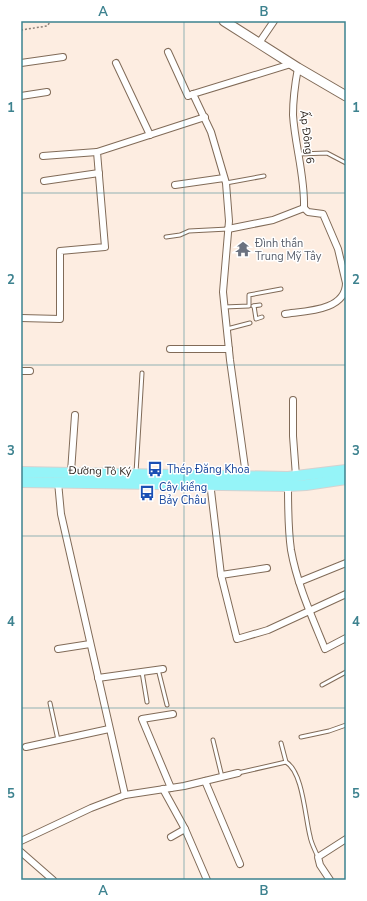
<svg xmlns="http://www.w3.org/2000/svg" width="367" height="901" viewBox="0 0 367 901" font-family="'Nunito Sans',sans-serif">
	<rect width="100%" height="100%" fill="#fdede1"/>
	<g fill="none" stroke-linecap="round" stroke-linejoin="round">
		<defs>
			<g id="service">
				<polyline points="299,154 327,153 346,163"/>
				<polyline points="226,183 264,176"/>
				<polyline points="166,237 180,235 189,231 228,229"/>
				<polyline points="253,306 260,305"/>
				<polyline points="254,306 256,319 262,317"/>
				<polyline points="224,307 249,306 249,295 281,289"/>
				<polyline points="227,329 250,323"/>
				<polyline points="136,473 142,373"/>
				<polyline points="158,669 167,705"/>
				<polyline points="142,672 147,702"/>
				<polyline points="322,685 346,672"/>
				<polyline points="50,703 58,740"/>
				<polyline points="301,737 329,731 346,725"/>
				<polyline points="213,740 222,777"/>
				<polyline points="281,743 286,762"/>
				<path d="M238,773L286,762C303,772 305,817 310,836C311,843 315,850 318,857"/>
			</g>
			<g id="minor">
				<polyline points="259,43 274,21"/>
				<polyline points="168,52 188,96 193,94"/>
				<polyline points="21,63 63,57"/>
				<polyline points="116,63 150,135"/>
				<path d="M298,68C295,84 293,99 293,115C295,146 305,176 304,208"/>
				<polyline points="21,96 47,92"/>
				<polyline points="43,156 97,152"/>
				<polyline points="44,181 99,173"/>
				<polyline points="175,185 224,178"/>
				<polyline points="304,208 308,212 323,214 338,249 346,283"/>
				<polyline points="228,229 273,220 304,208"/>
				<path d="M285,314C305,311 346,311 346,283"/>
				<polyline points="21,318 60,319 60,251 105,247 97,152 205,117"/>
				<polyline points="170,349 229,349"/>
				<polyline points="21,371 30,371"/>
				<polyline points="293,400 293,436 296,476"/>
				<polyline points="71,472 75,415"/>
				<polyline points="246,475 230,360 223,292 229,221 226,183 211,132 193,94 291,64"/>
				<polyline points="58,482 61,514 125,795"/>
				<polyline points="210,482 221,575 237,639 268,630 346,594"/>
				<path d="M288,486C288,507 288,529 291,550C297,584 312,617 325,649L346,638"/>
				<polyline points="221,575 267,568"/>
				<polyline points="299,582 346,563"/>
				<polyline points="58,649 90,644"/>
				<polyline points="98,678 163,669"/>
				<polyline points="26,747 109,729"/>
				<polyline points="205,781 240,864"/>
				<polyline points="171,788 142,719 173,714"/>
				<polyline points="163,789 185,829 171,837"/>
				<polyline points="185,829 207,880"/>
				<polyline points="21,841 91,808 125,795 184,786 238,773"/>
				<polyline points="21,852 53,880"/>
				<polyline points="330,880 320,865 318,857 346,839"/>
			</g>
			<polyline id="secondary" points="224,21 298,68 346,96"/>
			<g id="primary">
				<polyline points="21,472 288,477 346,470"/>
				<polyline points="21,482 288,486 306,485 346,479"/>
			</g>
		</defs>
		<use href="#service" stroke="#816b58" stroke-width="5"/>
		<use href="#minor" stroke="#816b58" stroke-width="8"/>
		<use href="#secondary" stroke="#816b58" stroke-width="11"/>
		<use href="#primary" stroke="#d4d2d0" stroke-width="12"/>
		<polyline stroke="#8a7e75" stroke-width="1.5" stroke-dasharray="2 2" stroke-linecap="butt" points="21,30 47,26 51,21"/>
		<use href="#service" stroke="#fff" stroke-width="3"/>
		<use href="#minor" stroke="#fff" stroke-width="6"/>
		<use href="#secondary" stroke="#fff" stroke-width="9"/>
		<use href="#primary" stroke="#95f4f8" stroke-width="10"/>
	</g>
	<path fill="none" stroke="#3d828f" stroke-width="1" stroke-opacity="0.55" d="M184,21V880M21,193H346M21,365H346M21,536H346M21,708H346"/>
	<defs>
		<symbol id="temple-bare" viewBox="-9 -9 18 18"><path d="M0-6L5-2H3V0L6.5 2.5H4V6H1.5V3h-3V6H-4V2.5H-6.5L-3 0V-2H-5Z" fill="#6b7280" stroke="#fff" stroke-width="2.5" paint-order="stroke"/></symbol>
		<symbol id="bus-bare" viewBox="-9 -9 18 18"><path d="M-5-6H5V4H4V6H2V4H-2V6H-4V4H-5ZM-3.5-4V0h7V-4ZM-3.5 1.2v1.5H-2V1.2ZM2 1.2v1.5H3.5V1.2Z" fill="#1a4fb4" stroke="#fff" stroke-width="2.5" paint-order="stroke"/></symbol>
	</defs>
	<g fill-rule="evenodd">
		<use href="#temple-bare" x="232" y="238" width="22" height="22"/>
		<use href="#bus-bare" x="144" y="458" width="22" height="22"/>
		<use href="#bus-bare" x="136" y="482" width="22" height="22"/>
	</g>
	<g text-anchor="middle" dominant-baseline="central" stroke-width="3" stroke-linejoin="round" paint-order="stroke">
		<g font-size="11" fill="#261d16" stroke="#fff">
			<text transform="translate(307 137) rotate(83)">Ấp Đông 6</text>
			<text transform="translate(100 471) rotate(1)">Đường Tô Ký</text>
		</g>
		<g font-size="11" fill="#5b616d" stroke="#fff" text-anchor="start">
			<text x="255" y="243">Đình thần<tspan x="255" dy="13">Trung Mỹ Tây</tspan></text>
		</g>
		<g font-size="11" fill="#164399" stroke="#fff" text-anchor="start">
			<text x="167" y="469">Thép Đăng Khoa</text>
			<text x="159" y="487">Cây kiểng<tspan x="159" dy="13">Bảy Châu</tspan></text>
		</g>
	</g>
	<rect width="367" height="901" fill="none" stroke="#ffffff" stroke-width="44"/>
	<rect x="22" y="22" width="323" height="857" fill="none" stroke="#3d828f" stroke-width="1.5"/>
	<g font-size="13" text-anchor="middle" font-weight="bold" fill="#3d828f">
		<text x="103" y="16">A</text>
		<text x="264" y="16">B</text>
		<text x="11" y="112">1</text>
		<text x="356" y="112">1</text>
		<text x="11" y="284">2</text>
		<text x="356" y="284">2</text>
		<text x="11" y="455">3</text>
		<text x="356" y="455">3</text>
		<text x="11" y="626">4</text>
		<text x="356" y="626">4</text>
		<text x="11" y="798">5</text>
		<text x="356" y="798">5</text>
		<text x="103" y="895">A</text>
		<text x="264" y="895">B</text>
	</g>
</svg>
